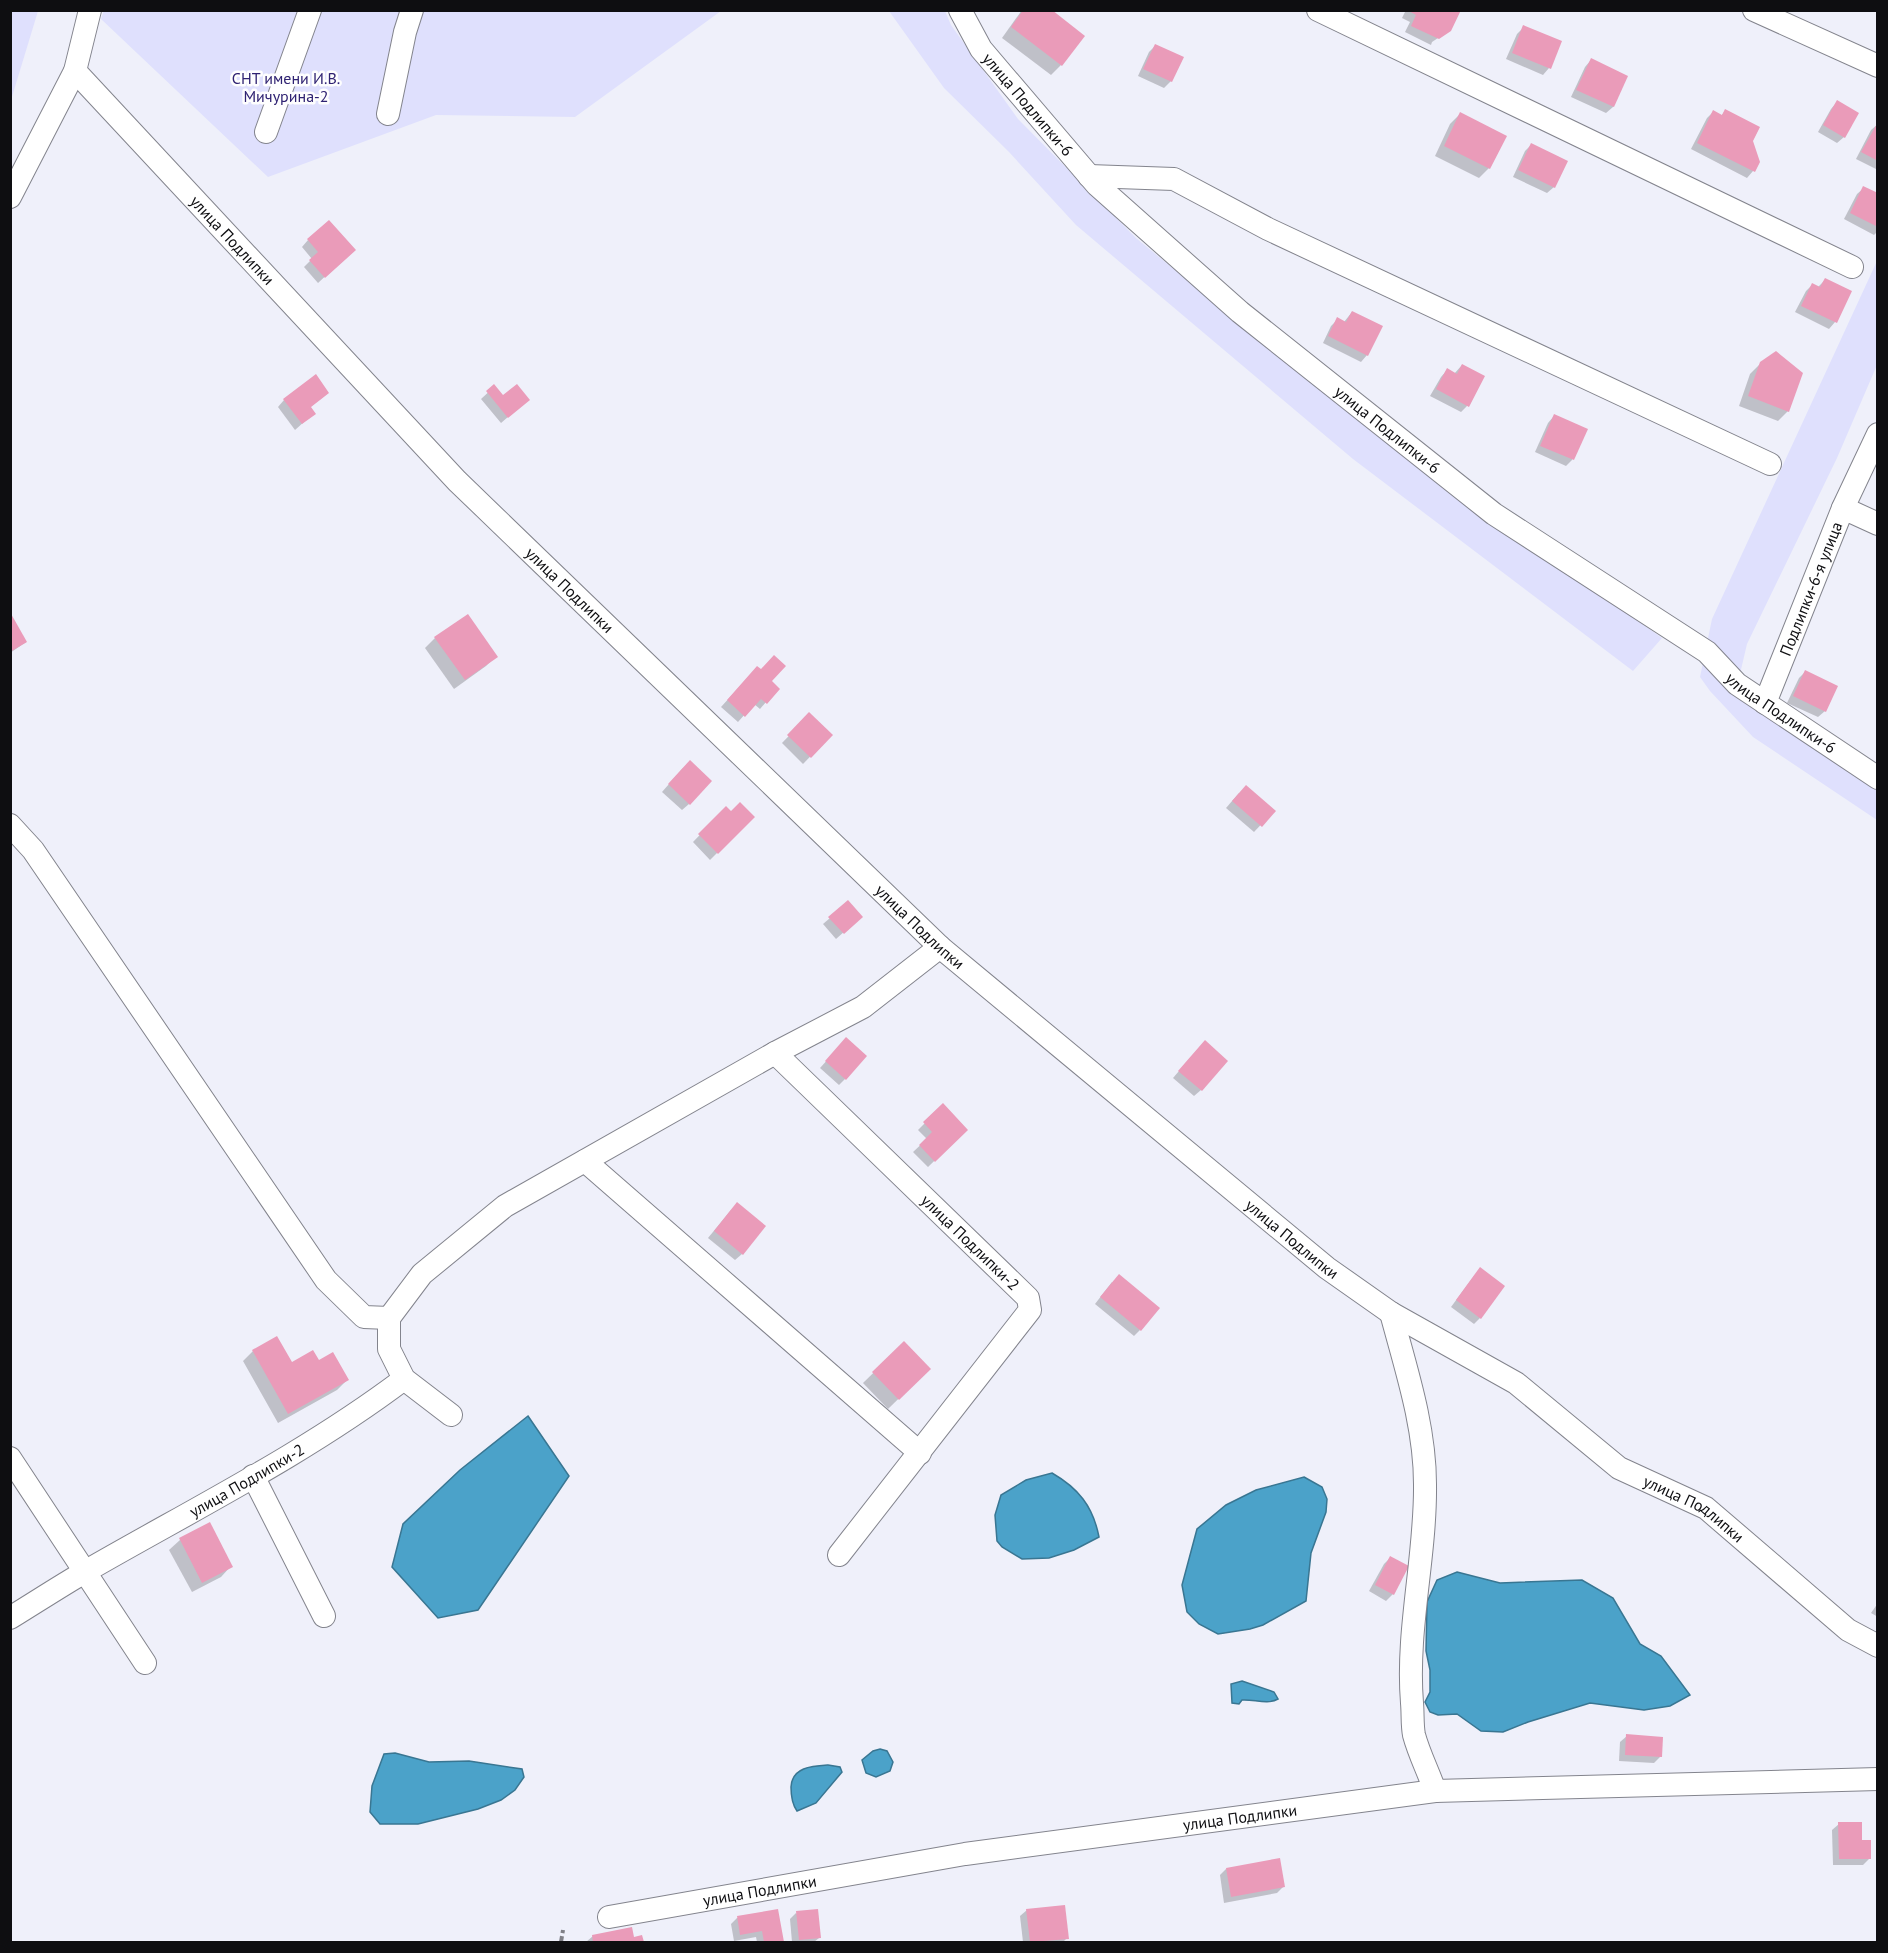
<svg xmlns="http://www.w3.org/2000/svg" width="1888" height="1953" viewBox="0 0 1888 1953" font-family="'PT Sans',sans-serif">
	<rect width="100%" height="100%" fill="#eff0fa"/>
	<g fill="#dfe0fd">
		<polygon points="11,10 38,11 11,100 10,11"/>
		<polygon points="104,10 721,11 575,117 436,115 268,177 101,19"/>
		<polygon points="889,11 945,11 951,25 1018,119 1136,238 1373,433 1662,638 1633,671 1353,459 1076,225 1009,152 944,88"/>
		<polygon points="1877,261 1877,365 1837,458 1747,644 1736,691 1877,786 1877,820 1753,737 1710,691 1700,677 1712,619"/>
	</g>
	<g fill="#4ba2c9" stroke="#397692" stroke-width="1.5">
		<polygon points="528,1416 569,1476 478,1610 438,1618 392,1567 403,1524 460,1470"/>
		<path d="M1052,1473C1078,1488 1093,1506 1099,1537L1074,1550L1049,1558L1022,1559L1002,1547L997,1541L995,1515L1001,1495L1026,1480Z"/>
		<polygon points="1304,1477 1322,1487 1327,1499 1326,1512 1311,1553 1306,1601 1263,1625 1250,1629 1218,1634 1199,1624 1187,1612 1182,1585 1197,1529 1226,1505 1256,1490"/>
		<polygon points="1457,1572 1500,1583 1582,1580 1613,1598 1640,1644 1661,1656 1690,1695 1670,1706 1644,1710 1590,1703 1528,1722 1503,1732 1481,1731 1457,1714 1438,1715 1430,1712 1425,1702 1430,1692 1430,1670 1426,1651 1427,1602 1437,1580"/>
		<path d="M1242,1681L1274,1692L1278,1699C1267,1705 1254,1699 1242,1700L1239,1704L1232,1703L1231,1684Z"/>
		<polygon points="880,1749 887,1751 893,1762 890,1771 876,1777 866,1773 862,1760 873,1751"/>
		<polygon points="395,1753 429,1762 469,1761 522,1769 524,1777 515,1790 501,1800 478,1809 418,1824 380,1824 370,1812 372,1786 384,1754"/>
		<path d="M828,1765L840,1767L842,1772L816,1803L797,1811C792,1804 791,1796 791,1787C792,1767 812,1766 828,1765Z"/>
	</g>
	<g fill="#0003">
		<polygon points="1022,10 1049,10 1061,65 1051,75 1002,38"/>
		<polygon points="1406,10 1459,10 1447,32 1432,42 1431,45 1405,32 1410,22 1402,18"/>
		<polygon points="1524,27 1549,68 1543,75 1506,59 1517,34"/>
		<polygon points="1155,46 1171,81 1164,88 1138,76 1149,52"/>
		<polygon points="1591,60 1626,77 1613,107 1606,113 1571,97 1585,67"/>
		<polygon points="1837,102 1844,137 1837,143 1818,132 1831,109"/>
		<polygon points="1725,111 1751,140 1753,171 1747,178 1691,149 1707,118 1713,112 1721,116"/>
		<polygon points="1460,114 1489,168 1479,178 1435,156 1450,124"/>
		<polygon points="1878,124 1878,170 1856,159 1871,130"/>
		<polygon points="1531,145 1554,187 1547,193 1513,177 1525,151"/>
		<polygon points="1864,188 1878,195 1878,231 1874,235 1844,219 1857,194"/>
		<polygon points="308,240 347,256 318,283 304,267 312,259 302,247"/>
		<polygon points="1825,280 1850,292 1835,322 1829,329 1795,312 1806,291 1812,285 1818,287"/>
		<polygon points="1352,312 1367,355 1361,362 1323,343 1331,326 1338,319 1344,322"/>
		<polygon points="1761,363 1788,411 1778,421 1739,406 1750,374"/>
		<polygon points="1462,365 1467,406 1461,412 1430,396 1441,377 1447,370 1454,374"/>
		<polygon points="494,387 503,397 521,406 501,423 481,399"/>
		<polygon points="284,400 310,408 314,413 295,430 278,407"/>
		<polygon points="1554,416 1586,430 1572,460 1566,466 1535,452 1548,423"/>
		<polygon points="10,615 26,642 10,653"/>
		<polygon points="435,638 496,656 486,666 454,689 425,648"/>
		<polygon points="1805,672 1825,711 1818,717 1787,703 1799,678"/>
		<polygon points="751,674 770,681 766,702 760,709 754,704 738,722 721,707"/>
		<polygon points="809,715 831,735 803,764 782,743"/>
		<polygon points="683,768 689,804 682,810 662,792"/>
		<polygon points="1239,793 1274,811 1254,832 1226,808"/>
		<polygon points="726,808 731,813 753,817 710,860 693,842"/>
		<polygon points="830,918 854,923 836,939 823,924"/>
		<polygon points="840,1046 845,1079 839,1085 820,1068"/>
		<polygon points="1198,1049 1201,1090 1194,1096 1173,1078"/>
		<polygon points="943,1105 966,1130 928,1167 913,1152 927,1139 918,1130"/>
		<polygon points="731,1210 742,1254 735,1260 708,1238"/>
		<polygon points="1474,1276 1480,1318 1474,1324 1451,1307"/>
		<polygon points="1112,1282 1140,1330 1134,1336 1095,1304"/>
		<polygon points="904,1343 929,1369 888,1409 863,1383"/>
		<polygon points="253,1351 291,1364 318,1363 347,1380 337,1390 278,1423 243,1361"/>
		<polygon points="209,1524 231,1566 221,1577 192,1592 169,1550 180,1540"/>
		<polygon points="1390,1558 1393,1594 1386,1601 1369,1591 1384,1564"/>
		<polygon points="1878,1603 1878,1617 1871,1613"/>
		<polygon points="1627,1736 1661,1756 1654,1763 1619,1761 1620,1742"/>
		<polygon points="1839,1824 1861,1841 1870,1858 1863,1865 1833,1865 1832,1830"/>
		<polygon points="1226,1869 1283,1887 1277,1893 1224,1903 1220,1875"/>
		<polygon points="1027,1910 1067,1938 1063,1942 1023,1942 1020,1916"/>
		<polygon points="777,1911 783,1942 757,1942 756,1937 734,1941 731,1924 737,1918"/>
		<polygon points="796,1913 819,1938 814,1942 792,1942 790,1919"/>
		<polygon points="593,1936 633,1938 641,1937 642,1942 586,1942"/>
	</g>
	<g fill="#ea9bb9">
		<polygon points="1023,10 1052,10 1085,36 1062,66 1011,27"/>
		<polygon points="1407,10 1461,10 1451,31 1439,39 1411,26 1416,15"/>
		<polygon points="1523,25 1562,41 1551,69 1512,53"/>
		<polygon points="1155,44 1184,57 1172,82 1143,69"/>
		<polygon points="1591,58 1628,76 1614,107 1576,90"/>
		<polygon points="1837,100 1859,113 1845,138 1823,125"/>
		<polygon points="1725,109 1760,127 1753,141 1760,162 1755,172 1697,143 1713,110 1722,115"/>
		<polygon points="1460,112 1507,136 1490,169 1444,146"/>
		<polygon points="1878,122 1878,161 1861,152"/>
		<polygon points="1531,143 1568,161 1555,188 1518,170"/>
		<polygon points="1863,186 1878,193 1878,227 1850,213"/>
		<polygon points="329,220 356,250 325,278 309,260 318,252 307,239"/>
		<polygon points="1825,278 1852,291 1837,323 1801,306 1812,283 1820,287"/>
		<polygon points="1352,311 1383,326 1368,356 1328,336 1337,317 1346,322"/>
		<polygon points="1776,351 1803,373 1789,412 1748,396 1760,362"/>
		<polygon points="1462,364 1485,376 1469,407 1436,389 1447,368 1457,374"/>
		<polygon points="316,374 329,393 311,407 316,414 302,424 283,399"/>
		<polygon points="494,384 503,395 517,384 530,400 508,418 486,391"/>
		<polygon points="1554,414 1588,429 1574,460 1540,446"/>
		<polygon points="10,612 27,642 10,652"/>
		<polygon points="468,614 498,657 465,680 434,637"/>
		<polygon points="774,655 786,666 772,681 780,689 767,704 761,699 745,717 727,700 757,666 761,669"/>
		<polygon points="1805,670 1838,686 1826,712 1793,696"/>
		<polygon points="809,712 833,735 811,758 787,735"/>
		<polygon points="690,760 712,781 690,805 668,784"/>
		<polygon points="1246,785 1276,811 1262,827 1232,801"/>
		<polygon points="740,802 755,817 718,854 698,834 726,806 731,811"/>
		<polygon points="848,900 863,917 844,934 828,917"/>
		<polygon points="846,1037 867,1056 846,1080 825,1061"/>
		<polygon points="1205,1040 1228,1061 1202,1091 1178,1071"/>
		<polygon points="943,1103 968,1130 935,1162 919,1145 932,1132 923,1122"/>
		<polygon points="737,1202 766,1226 743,1255 714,1231"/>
		<polygon points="1480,1267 1505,1286 1481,1319 1456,1300"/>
		<polygon points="1119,1274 1160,1308 1141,1331 1100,1297"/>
		<polygon points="277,1336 292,1362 313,1350 319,1360 333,1352 349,1380 288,1414 252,1350"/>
		<polygon points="904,1341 931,1369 899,1400 872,1372"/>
		<polygon points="210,1522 233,1567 202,1583 179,1538"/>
		<polygon points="1390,1556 1409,1566 1394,1595 1375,1585"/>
		<polygon points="1626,1734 1663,1737 1662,1757 1625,1755"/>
		<polygon points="1838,1822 1862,1822 1862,1840 1871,1840 1871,1859 1839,1859"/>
		<polygon points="1280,1858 1285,1887 1231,1897 1226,1868"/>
		<polygon points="1065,1905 1069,1939 1030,1942 1026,1909"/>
		<polygon points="778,1909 784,1942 764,1942 762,1931 740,1935 737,1916"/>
		<polygon points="818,1909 821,1938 799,1940 796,1911"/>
		<polygon points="632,1927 634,1937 642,1935 644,1942 593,1942 592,1935"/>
	</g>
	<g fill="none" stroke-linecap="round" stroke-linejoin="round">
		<defs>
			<g id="minor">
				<path id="s1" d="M960,10L981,49L1097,185L1240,312L1494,514L1707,652L1737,684L1878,778"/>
				<polyline points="1318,10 1852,267"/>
				<polyline points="1754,10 1878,66"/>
				<path id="s2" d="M75,71L457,481L940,947L1327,1268L1391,1313L1516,1383L1619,1468L1706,1508L1848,1630L1878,1646"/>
				<polyline points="388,114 405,32 412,10"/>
				<polyline points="266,132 310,10"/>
				<polyline points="1089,176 1174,179 1268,229 1770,464"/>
				<polyline points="10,197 75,71 90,10"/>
				<polyline points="1843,508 1878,434"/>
				<path id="s3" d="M1765,703L1843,508L1878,524"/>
				<polyline points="10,825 33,850 326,1280 364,1317 389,1318"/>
				<path id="s4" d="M775,1053L1028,1298L1030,1310L839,1555"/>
				<polyline points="585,1161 920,1453"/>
				<path d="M1391,1313C1406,1369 1425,1426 1425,1484C1426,1557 1406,1630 1412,1703C1413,1713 1412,1725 1414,1735C1419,1754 1429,1773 1435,1791"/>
				<polyline points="451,1415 404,1379 389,1349 389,1318 422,1274 505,1206 775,1053 863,1007 940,947"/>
				<polyline points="10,1458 145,1663"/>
				<polyline points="253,1476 324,1616"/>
				<path id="s5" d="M10,1618C36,1602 62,1585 88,1570C194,1509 306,1453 404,1379"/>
				<path id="s6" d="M609,1917L965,1854L1435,1791L1878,1779"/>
			</g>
		</defs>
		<use href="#minor" stroke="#83848d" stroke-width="24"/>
		<polyline stroke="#7f7f86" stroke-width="4" stroke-dasharray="6 3" stroke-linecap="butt" points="561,1942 563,1930"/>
		<use href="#minor" stroke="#fff" stroke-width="22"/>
	</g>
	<g text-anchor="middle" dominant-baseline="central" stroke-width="5" stroke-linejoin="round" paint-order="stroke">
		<g font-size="16" fill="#2f2272" stroke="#fefefe">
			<text x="286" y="78">СНТ имени И.В.<tspan x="286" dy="18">Мичурина-2</tspan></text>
		</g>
		<g font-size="16" fill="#0e0e11" stroke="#fefefe">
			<text stroke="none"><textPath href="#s1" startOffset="117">улица Подлипки-6</textPath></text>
			<text stroke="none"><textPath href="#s2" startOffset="231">улица Подлипки</textPath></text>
			<text stroke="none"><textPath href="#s1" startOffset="603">улица Подлипки-6</textPath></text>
			<text stroke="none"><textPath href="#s3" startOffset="123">Подлипки-6-я улица</textPath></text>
			<text stroke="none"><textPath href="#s2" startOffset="717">улица Подлипки</textPath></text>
			<text stroke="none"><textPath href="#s1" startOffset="1089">улица Подлипки-6</textPath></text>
			<text stroke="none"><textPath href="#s2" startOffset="1203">улица Подлипки</textPath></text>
			<text stroke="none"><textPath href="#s2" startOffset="1689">улица Подлипки</textPath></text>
			<text stroke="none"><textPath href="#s4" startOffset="272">улица Подлипки-2</textPath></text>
			<text stroke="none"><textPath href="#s5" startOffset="274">улица Подлипки-2</textPath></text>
			<text stroke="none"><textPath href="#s2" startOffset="2175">улица Подлипки</textPath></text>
			<text stroke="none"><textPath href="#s6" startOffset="639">улица Подлипки</textPath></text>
			<text stroke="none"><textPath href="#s6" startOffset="153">улица Подлипки</textPath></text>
		</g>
	</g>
	<rect width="1888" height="1953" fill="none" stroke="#0e0e11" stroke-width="24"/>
</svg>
